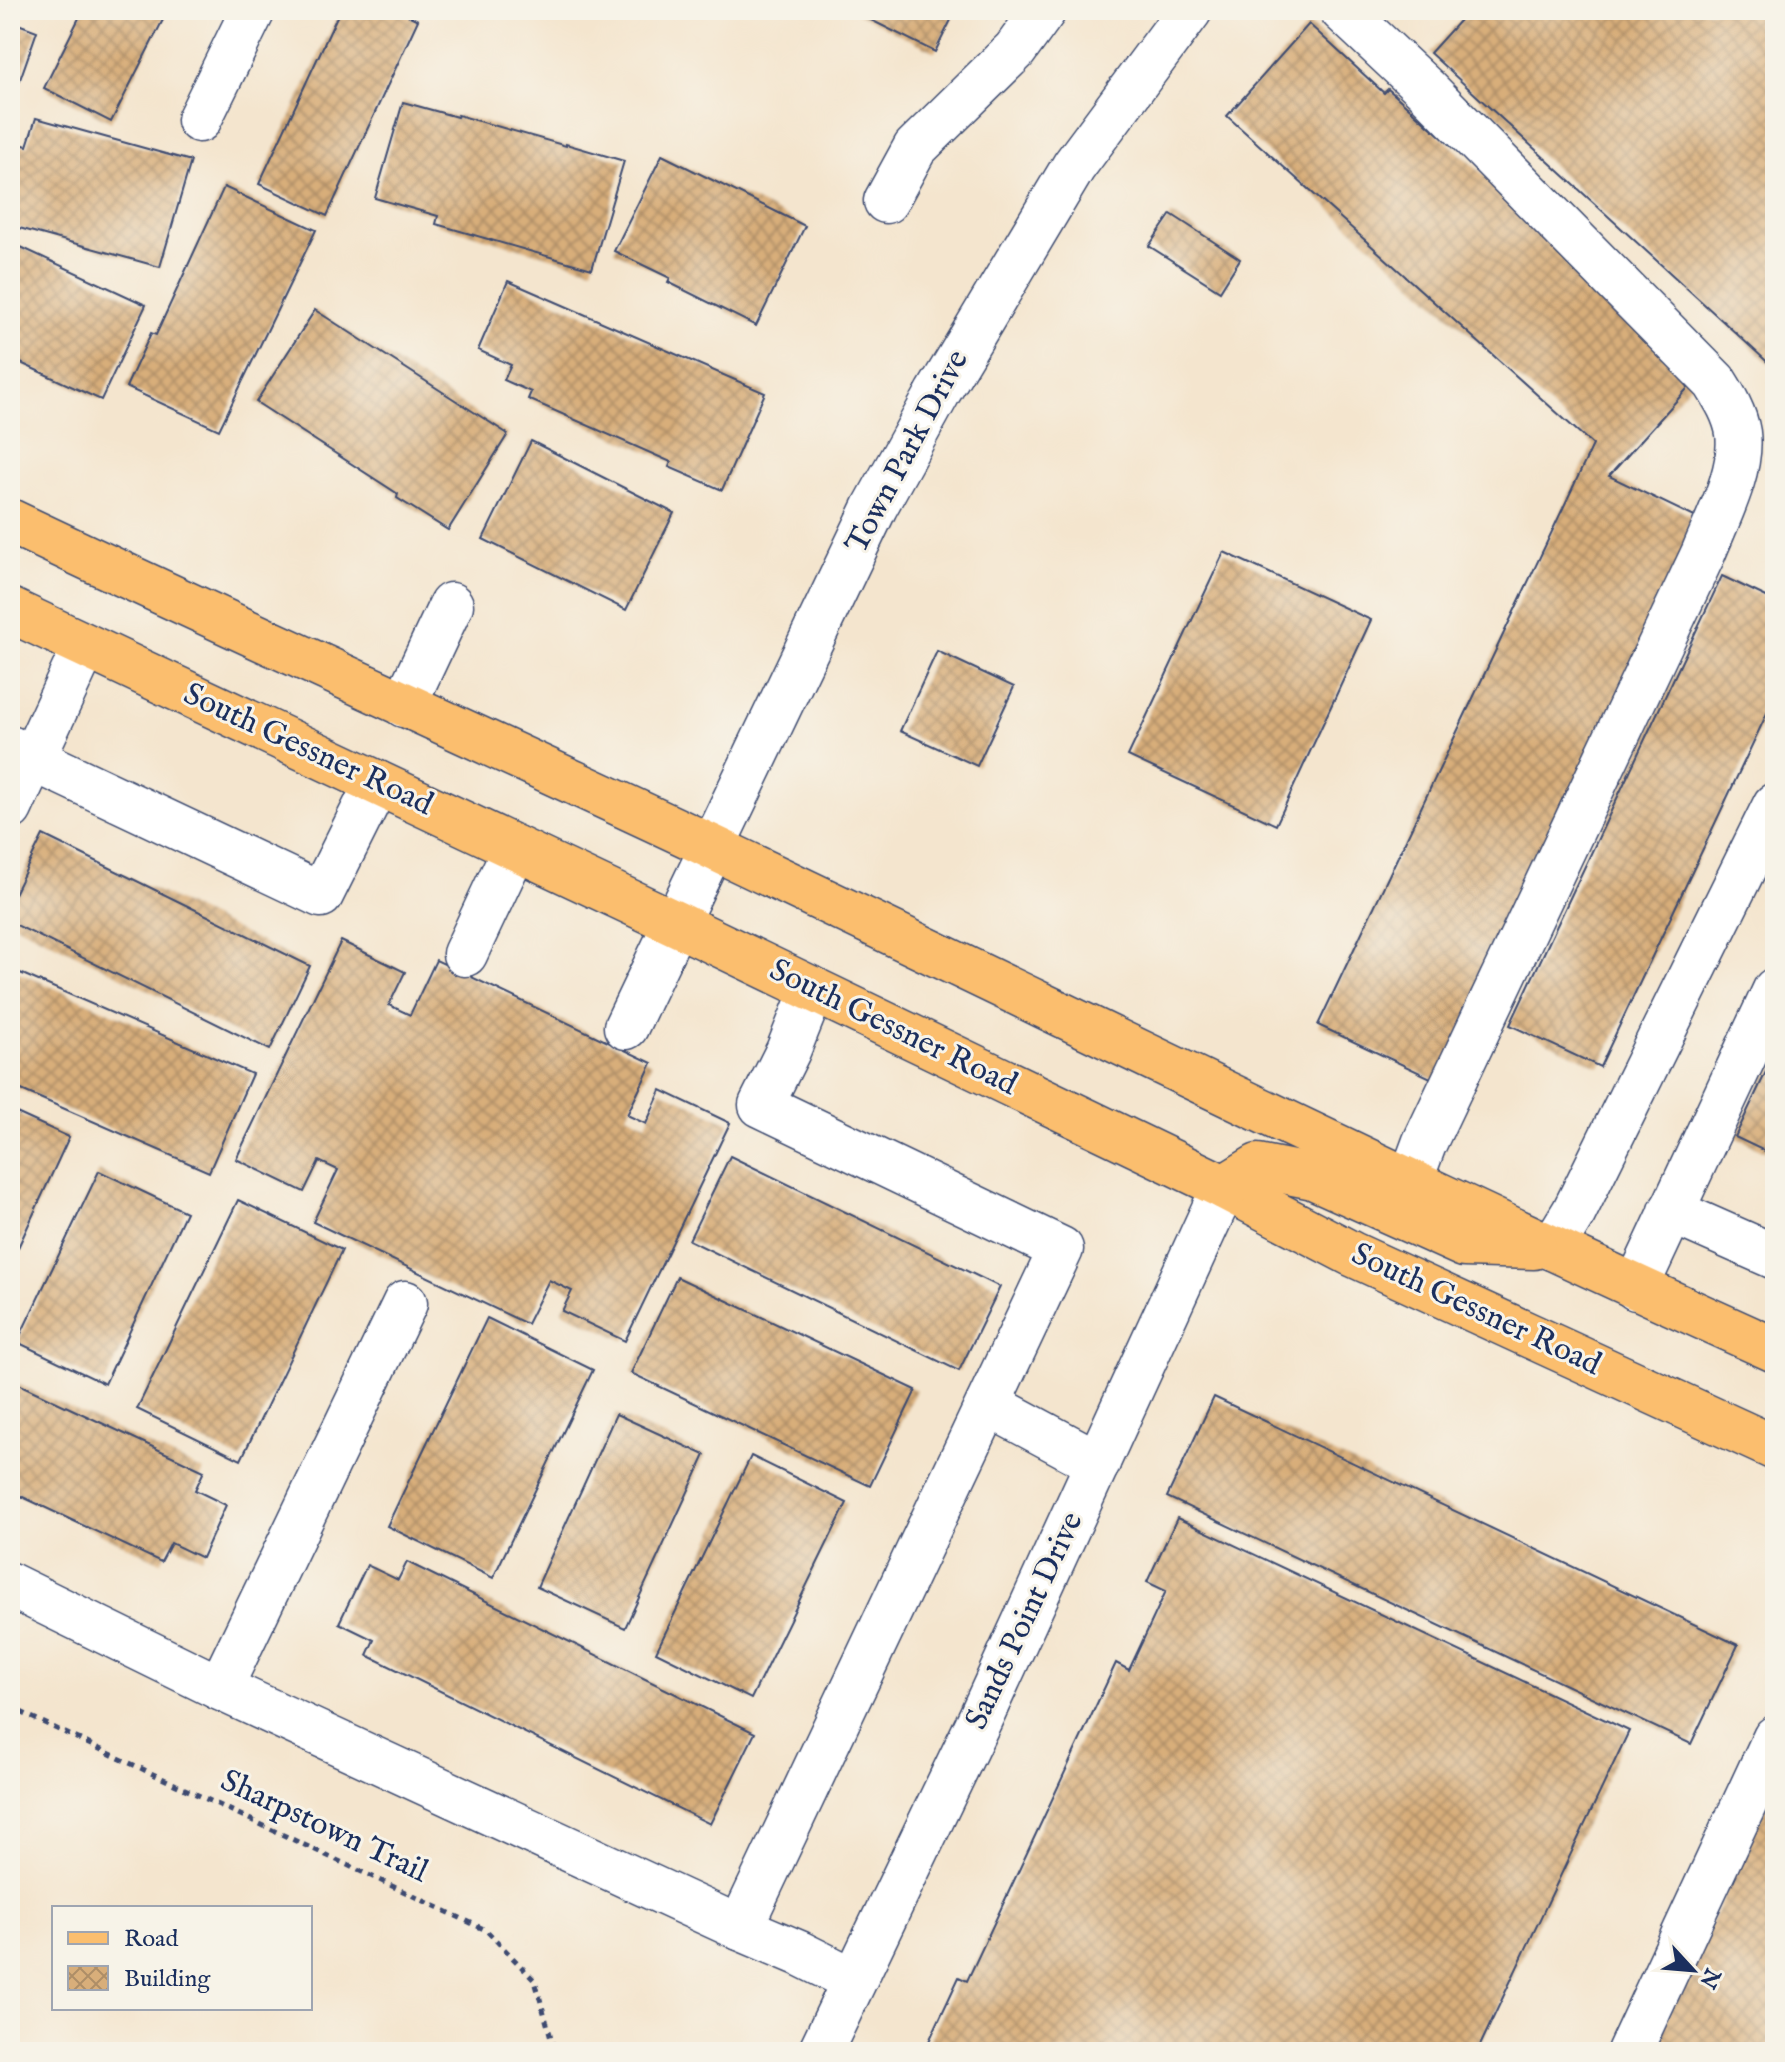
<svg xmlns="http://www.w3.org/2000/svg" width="1785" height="2062" viewBox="0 0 1785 2062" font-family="'IM FELL English',serif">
	<defs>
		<pattern id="building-cross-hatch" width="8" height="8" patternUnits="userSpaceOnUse" patternTransform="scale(2)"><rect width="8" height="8" fill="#d8ae7a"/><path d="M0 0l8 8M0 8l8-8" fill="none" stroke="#ae8e67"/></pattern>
	</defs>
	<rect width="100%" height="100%" fill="#f7f3e8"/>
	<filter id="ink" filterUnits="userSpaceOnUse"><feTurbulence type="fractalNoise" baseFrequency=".0125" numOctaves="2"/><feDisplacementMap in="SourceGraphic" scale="16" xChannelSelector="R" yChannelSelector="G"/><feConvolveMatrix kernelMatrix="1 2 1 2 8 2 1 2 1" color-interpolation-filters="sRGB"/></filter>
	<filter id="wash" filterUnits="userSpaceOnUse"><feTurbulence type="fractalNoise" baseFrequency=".006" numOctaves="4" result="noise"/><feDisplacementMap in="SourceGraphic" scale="32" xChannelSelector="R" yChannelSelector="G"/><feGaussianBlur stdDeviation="1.8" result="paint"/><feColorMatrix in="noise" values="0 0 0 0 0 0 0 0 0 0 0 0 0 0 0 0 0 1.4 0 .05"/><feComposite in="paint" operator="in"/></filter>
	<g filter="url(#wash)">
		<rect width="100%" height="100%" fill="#f4e5ce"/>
		<g id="blocks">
			<g fill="url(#building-cross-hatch)">
				<polygon points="83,10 168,10 111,122 44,88"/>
				<polygon points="340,10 397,10 418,20 327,216 259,184"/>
				<polygon points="851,10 956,10 935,52"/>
				<polygon points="1469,10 1775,10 1775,369 1430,53"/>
				<polygon points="10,21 37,31 10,108"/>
				<polygon points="1309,24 1384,93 1388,89 1703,371 1609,476 1703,521 1437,1081 1318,1025 1593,445 1227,116"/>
				<polygon points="403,102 457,117 458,115 566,146 566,144 624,161 592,269 436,224 438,216 375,198"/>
				<polygon points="36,118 191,161 160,267 12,226 16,211 10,209 10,141 27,146"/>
				<polygon points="662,155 805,226 756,326 668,282 670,278 614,251"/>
				<polygon points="224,187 316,230 219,430 126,387 151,333 156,335"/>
				<polygon points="1171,214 1240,259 1220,291 1149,246"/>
				<polygon points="10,242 146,305 101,400 10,358"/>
				<polygon points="508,281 765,393 722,490 669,467 671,462 528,399 531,392 504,380 511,365 478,350"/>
				<polygon points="315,310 508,434 448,530 397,498 398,494 256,402"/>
				<polygon points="531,441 674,513 626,610 483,539"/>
				<polygon points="1224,552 1371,620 1276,825 1128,756"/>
				<polygon points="1722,576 1775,601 1775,712 1769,709 1600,1067 1510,1025"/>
				<polygon points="937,651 1014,687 977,766 900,731"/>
				<polygon points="43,835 310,966 270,1050 10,922 10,902"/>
				<polygon points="341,941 405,972 389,1005 410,1015 436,960 652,1063 627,1115 646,1124 661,1090 730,1123 625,1341 562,1311 572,1291 549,1280 527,1324 313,1222 338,1170 319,1161 304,1192 236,1159"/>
				<polygon points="11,969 252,1074 209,1172 10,1085"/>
				<polygon points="1775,1053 1775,1156 1735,1137"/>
				<polygon points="10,1110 69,1137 10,1265"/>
				<polygon points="730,1156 1000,1287 959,1371 689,1240"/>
				<polygon points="99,1171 186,1212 105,1384 17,1342"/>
				<polygon points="238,1200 342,1250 241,1460 137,1409"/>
				<polygon points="677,1277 916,1390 870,1486 631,1373"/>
				<polygon points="487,1318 593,1370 493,1578 387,1526"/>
				<polygon points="10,1380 204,1471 195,1490 226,1505 202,1558 171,1543 161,1562 10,1491"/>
				<polygon points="1214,1397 1738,1645 1691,1744 1167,1497"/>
				<polygon points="616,1414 705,1455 625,1628 537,1587"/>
				<polygon points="751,1456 847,1503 751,1699 656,1652"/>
				<polygon points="1177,1518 1629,1731 1477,2052 924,2052 959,1977 967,1981 1116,1663 1129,1670 1166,1591 1147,1582"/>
				<polygon points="407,1562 755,1733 710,1824 367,1655 374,1640 339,1623 367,1565 398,1580"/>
				<polygon points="1775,1785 1775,2052 1651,2052"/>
			</g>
		</g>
	</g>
	<g filter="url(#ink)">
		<use href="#blocks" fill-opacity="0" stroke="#3c4a6f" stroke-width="2"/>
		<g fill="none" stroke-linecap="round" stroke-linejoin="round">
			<defs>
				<g id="minor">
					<path d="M1342,10L1426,89L1715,382C1725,398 1735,414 1738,433C1743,471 1717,519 1703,554L1424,1144L1410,1182"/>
					<polyline points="199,120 253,10"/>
					<polyline points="886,201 915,148 1015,50 1044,10"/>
					<polyline points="404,705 451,605"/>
					<polyline points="10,748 321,895 377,783"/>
					<polyline points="10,808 85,646"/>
					<polyline points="465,954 515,848"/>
					<polyline points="626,1027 875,507 938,393 1074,166 1190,10"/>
					<polyline points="1671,1211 1775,1257"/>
					<polyline points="1552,1248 1574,1212 1775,805"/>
					<polyline points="1636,1288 1775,990"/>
					<polyline points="988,1404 1098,1463"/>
					<polyline points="10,1585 220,1688 740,1928 1061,1249 761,1105 788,1051 813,989"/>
					<polyline points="220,1688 405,1303"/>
					<polyline points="740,1928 799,1953 853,1980"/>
					<polyline points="820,2052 980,1719 1224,1187"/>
					<polyline points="1629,2052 1775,1738"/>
				</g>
				<g id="major">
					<path d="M10,521C243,632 479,737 712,847C1066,1015 1417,1189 1775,1350"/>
					<polyline points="10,610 675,923 1224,1187 1352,1254 1775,1448"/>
					<polyline points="1224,1187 1258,1166 1313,1177 1464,1245 1534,1247"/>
				</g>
			</defs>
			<use href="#minor" stroke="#3c4a6f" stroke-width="47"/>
			<use href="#major" stroke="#3c4a6f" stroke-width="47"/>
			<polyline stroke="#3c4a6f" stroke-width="5" stroke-dasharray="6 6" stroke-linecap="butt" points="10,1707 486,1930 535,1981 555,2052"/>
			<use href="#minor" stroke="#fff" stroke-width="44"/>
			<use href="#major" stroke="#fbbe6e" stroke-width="44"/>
		</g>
	</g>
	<g text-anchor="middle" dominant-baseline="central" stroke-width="6" stroke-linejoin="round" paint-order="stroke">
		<g font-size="32" fill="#1b2f5e" stroke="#f7f3e8">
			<text transform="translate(908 452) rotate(-62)">Town Park Drive</text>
			<text transform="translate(308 750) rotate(25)">South Gessner Road</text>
			<text transform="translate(893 1028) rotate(26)">South Gessner Road</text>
			<text transform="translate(1476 1310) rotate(25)">South Gessner Road</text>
			<text transform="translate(1025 1621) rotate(-65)">Sands Point Drive</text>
			<text transform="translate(324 1827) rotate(25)">Sharpstown Trail</text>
		</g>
	</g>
	<rect width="1785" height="2062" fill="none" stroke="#f7f3e8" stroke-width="40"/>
	<rect x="52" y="1906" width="260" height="104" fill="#f7f3e8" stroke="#9fa5b1" stroke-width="2"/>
	<rect x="68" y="1932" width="40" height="12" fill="#fbbe6e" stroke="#9fa5b1" stroke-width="2"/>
	<text x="124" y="1946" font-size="24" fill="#1b2f5e">Road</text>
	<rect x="68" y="1966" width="40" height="24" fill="url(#building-cross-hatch)" stroke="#9fa5b1" stroke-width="2"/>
	<text x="124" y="1986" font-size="24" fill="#1b2f5e">Building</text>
	<g transform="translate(1693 1970) rotate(116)" stroke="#f7f3e8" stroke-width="6" paint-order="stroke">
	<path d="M0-6L14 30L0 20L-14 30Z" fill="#1b2f5e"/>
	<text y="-12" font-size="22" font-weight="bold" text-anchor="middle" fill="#1b2f5e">N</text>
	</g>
</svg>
